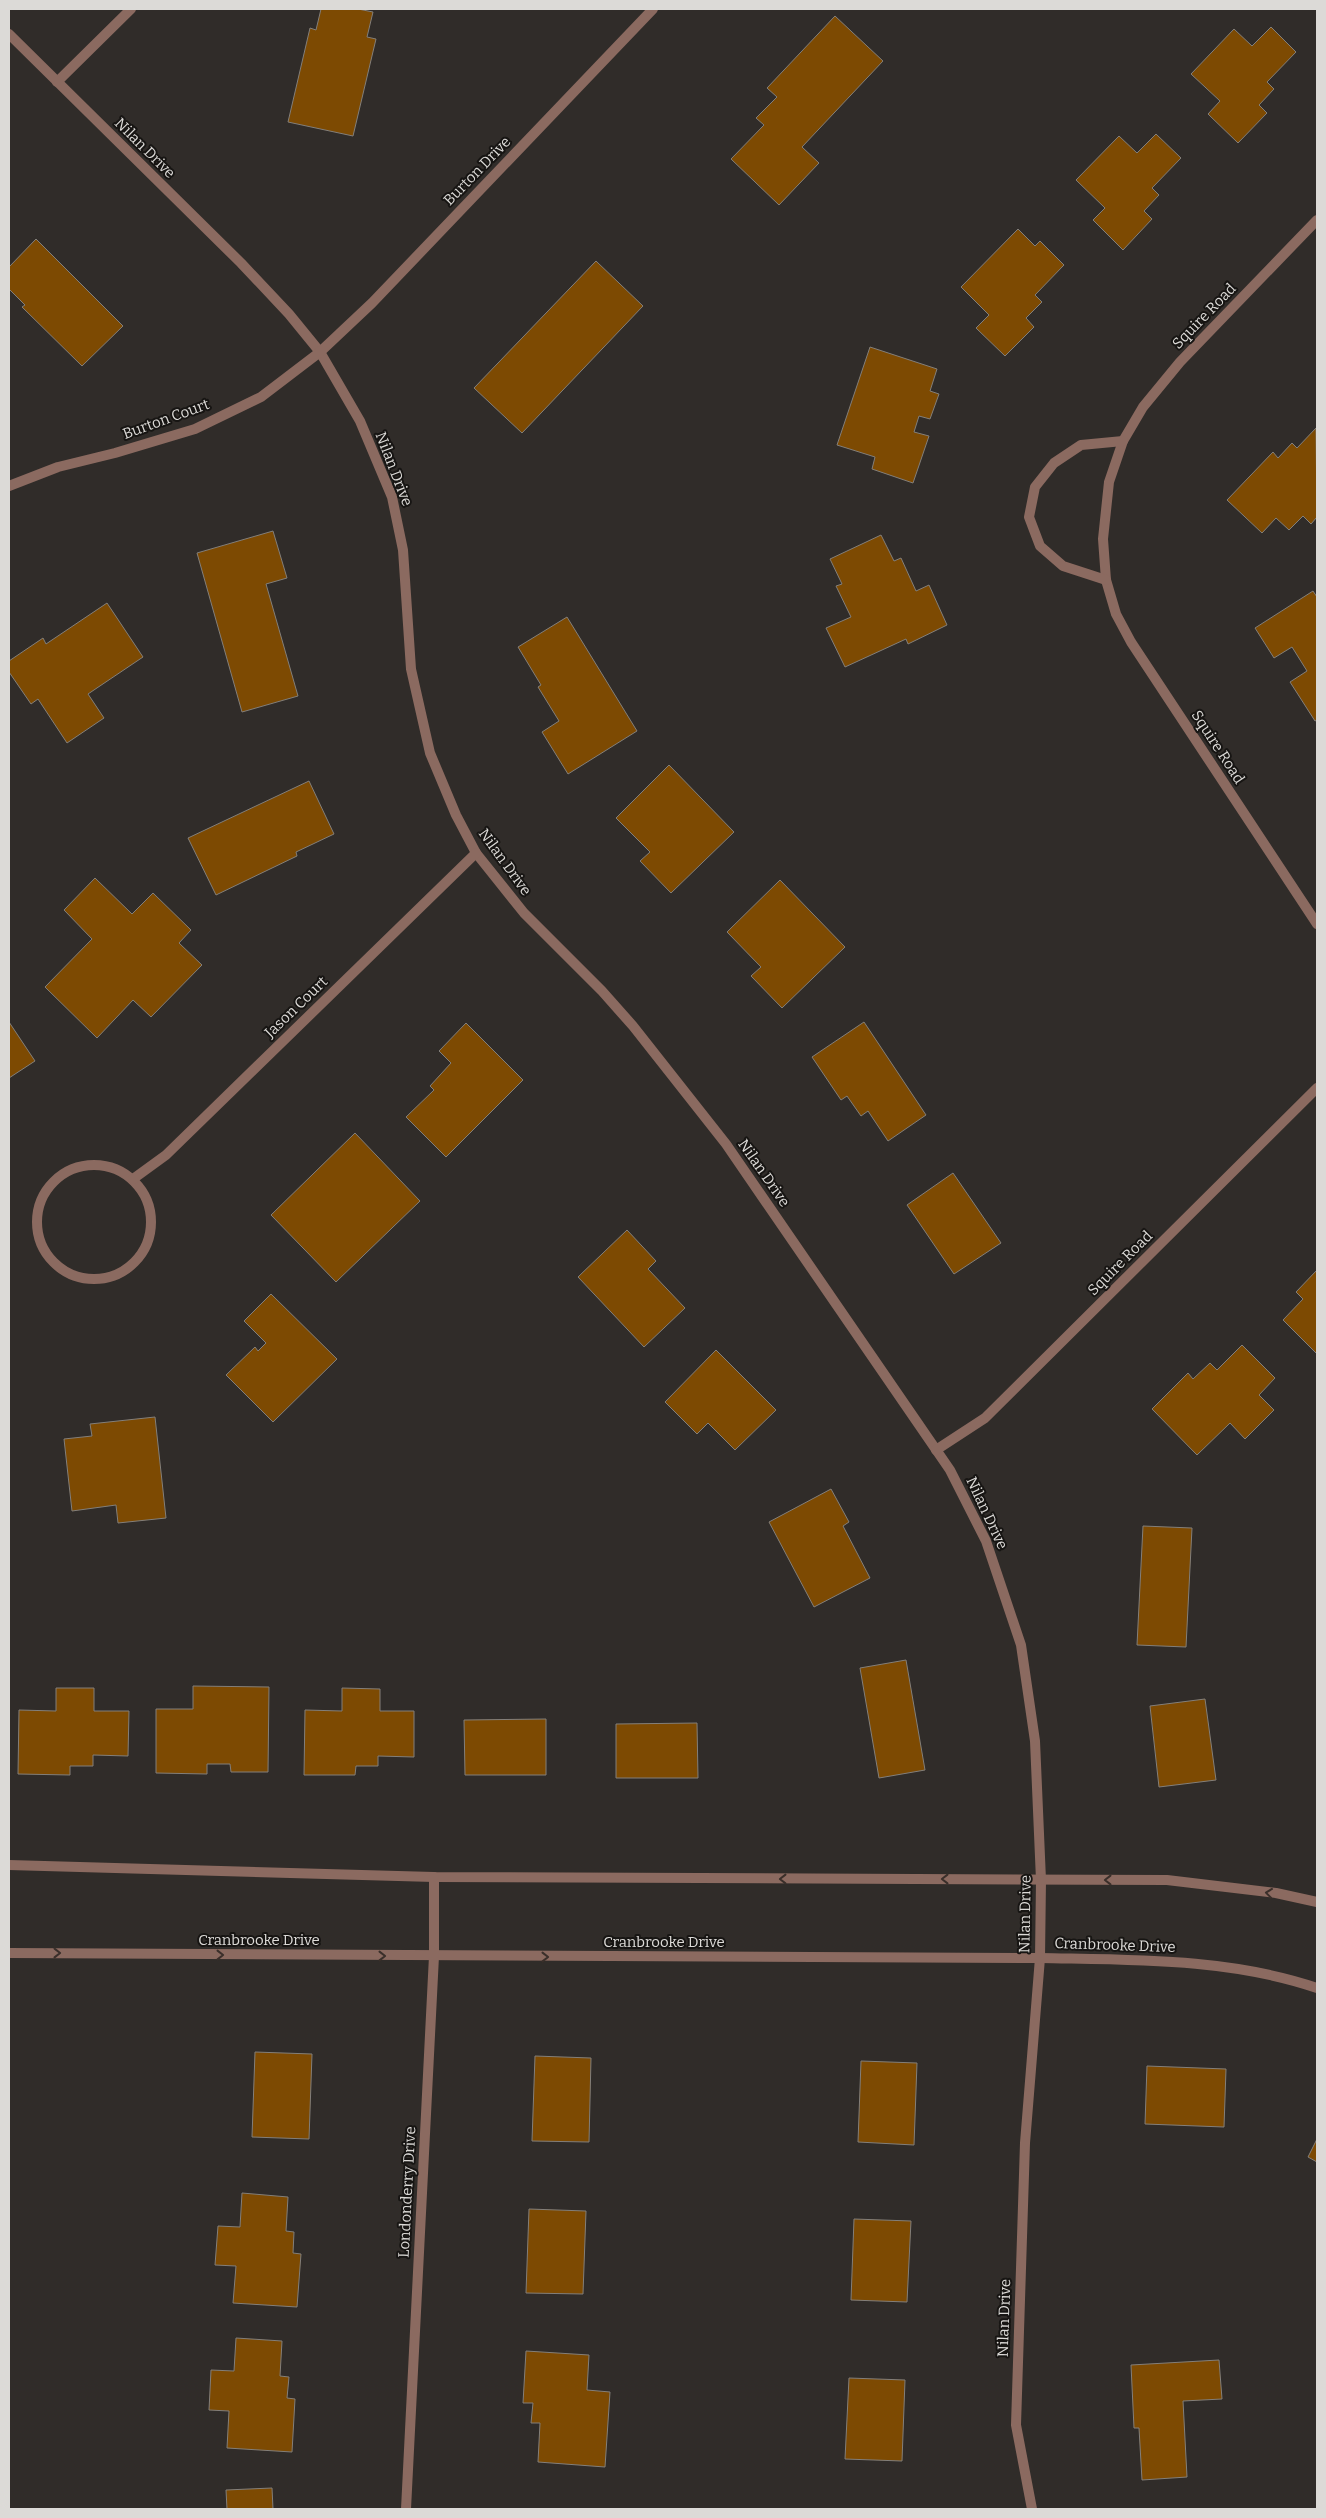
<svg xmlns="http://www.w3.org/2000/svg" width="1326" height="2518" viewBox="0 0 1326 2518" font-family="Bitter,serif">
	<rect width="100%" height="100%" fill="#302c29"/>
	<g fill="#7d4a02" stroke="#837f7a">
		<polygon points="318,9 358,9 373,12 367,37 376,39 353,136 288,122 310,28 316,30 321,9"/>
		<polygon points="835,16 883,61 802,147 819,163 779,205 731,159 764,125 756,118 777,97 767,88"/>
		<polygon points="1271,27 1296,52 1267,82 1274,89 1259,105 1267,113 1238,143 1208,114 1220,101 1191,74 1234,29 1252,46"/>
		<polygon points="1156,134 1181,158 1152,188 1159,195 1144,211 1152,219 1123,250 1093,220 1105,208 1076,180 1119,136 1137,153"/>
		<polygon points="1018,229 1035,246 1040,241 1064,265 1035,295 1042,302 1026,318 1034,327 1005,356 976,328 989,315 961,287"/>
		<polygon points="36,239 123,326 82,366 22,307 25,305 9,289 9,267"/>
		<polygon points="596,261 643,306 522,433 474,388"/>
		<polygon points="870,347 937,369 930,391 939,394 930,419 919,416 914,432 929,436 913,483 872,469 875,457 837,445"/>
		<polygon points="1316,428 1317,517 1311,524 1303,516 1289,530 1276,518 1262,533 1227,500 1273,452 1278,458 1292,443 1297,448"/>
		<polygon points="273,531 287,578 266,584 298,696 242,712 197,553"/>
		<polygon points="881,535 894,561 901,558 916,591 929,585 947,625 908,644 906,639 845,667 826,628 851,617 836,586 842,584 830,559"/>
		<polygon points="1313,591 1317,597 1317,720 1315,721 1290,682 1307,671 1292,647 1274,658 1255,628"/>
		<polygon points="107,603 143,657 88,694 104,718 67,743 38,699 31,704 9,672 9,661 43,638 46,644"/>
		<polygon points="567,617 637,731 568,774 542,732 559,721 538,687 541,685 518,647"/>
		<polygon points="669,765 734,832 671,893 640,861 650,852 616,818"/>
		<polygon points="309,781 334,834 296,852 297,856 216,895 188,838"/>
		<polygon points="95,878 132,914 153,893 191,930 179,943 202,965 151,1017 133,1000 97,1038 45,987 92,939 64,910"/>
		<polygon points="780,880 845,947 782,1008 751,976 761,967 727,932"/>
		<polygon points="9,1022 35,1061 9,1078"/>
		<polygon points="864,1022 926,1115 888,1141 868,1111 861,1116 847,1096 841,1100 812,1057"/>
		<polygon points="466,1023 523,1080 446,1157 406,1117 434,1090 430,1086 451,1063 439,1051"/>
		<polygon points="355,1133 420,1201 336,1282 271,1215"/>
		<polygon points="953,1173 1001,1243 954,1274 907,1205"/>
		<polygon points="627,1230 656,1261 648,1269 685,1308 644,1347 578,1277"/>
		<polygon points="1317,1270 1317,1354 1283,1320 1303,1299 1296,1292"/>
		<polygon points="271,1294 337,1359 273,1422 226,1375 255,1347 258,1351 266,1343 244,1321"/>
		<polygon points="1242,1345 1275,1378 1259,1395 1274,1410 1245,1439 1230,1423 1197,1455 1152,1409 1188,1373 1193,1379 1210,1363 1217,1370"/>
		<polygon points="716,1350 776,1410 735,1450 708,1423 697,1434 665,1402"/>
		<polygon points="155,1417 166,1518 118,1523 116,1505 72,1511 64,1439 92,1436 90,1424"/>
		<polygon points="831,1489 849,1522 843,1526 870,1578 814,1607 769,1522"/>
		<polygon points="1143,1526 1192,1528 1186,1647 1137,1645"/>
		<polygon points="906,1660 925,1770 879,1778 860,1668"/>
		<polygon points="193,1686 269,1687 268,1772 231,1772 230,1764 207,1764 207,1774 156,1773 156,1709 193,1709"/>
		<polygon points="56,1688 94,1688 94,1711 129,1711 128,1756 93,1755 93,1766 70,1766 70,1775 18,1774 19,1710 56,1711"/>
		<polygon points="342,1688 380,1689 380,1711 414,1711 414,1757 378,1756 378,1766 356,1766 355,1775 304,1775 305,1710 342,1711"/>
		<polygon points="1205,1699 1216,1780 1159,1787 1150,1706"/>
		<polygon points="546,1719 546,1775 465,1775 464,1720"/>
		<polygon points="697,1723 698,1778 616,1778 616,1724"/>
		<polygon points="255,2052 312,2054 309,2139 252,2137"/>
		<polygon points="535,2056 591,2058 589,2142 532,2141"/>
		<polygon points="861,2061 917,2063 914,2145 858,2142"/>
		<polygon points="1147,2066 1226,2069 1224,2127 1145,2124"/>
		<polygon points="1317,2139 1317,2162 1308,2157"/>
		<polygon points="242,2193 288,2197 286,2231 294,2232 293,2253 301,2254 297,2307 233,2303 236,2266 215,2265 218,2226 240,2227"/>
		<polygon points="529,2209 586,2211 583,2294 526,2293"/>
		<polygon points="854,2219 911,2221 907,2302 851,2300"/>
		<polygon points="236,2338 282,2341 280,2376 289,2377 287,2398 295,2399 292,2452 227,2448 229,2411 209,2410 211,2370 234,2371"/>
		<polygon points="526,2351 589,2355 587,2390 610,2392 605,2467 538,2462 540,2423 531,2423 533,2403 523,2403"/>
		<polygon points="1219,2360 1222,2399 1183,2401 1187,2477 1142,2480 1139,2428 1134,2428 1131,2365"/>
		<polygon points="849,2378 905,2380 902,2461 845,2459"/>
		<polygon points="272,2488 273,2509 227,2509 226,2490"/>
	</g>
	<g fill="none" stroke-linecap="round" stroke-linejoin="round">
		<polyline stroke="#8b6a60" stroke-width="10" points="57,82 131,9"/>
		<g stroke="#8b6a60" stroke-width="10">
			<polyline points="9,34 241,263 289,314 320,352 360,421 392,497 403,550 411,669 430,753 456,815 476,853 524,913 602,991 633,1026 726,1144 950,1470 986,1541 1021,1645 1035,1741 1041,1880 1040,1958 1025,2143 1016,2425 1032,2509"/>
			<polyline points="1317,220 1180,362 1143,407 1123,441 1109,482 1103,539 1106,580 1116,614 1131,642 1317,924"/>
			<polyline points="9,486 58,467 115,453 195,429 261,397 320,352 372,303 653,9"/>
			<polyline points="1106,580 1063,566 1040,546 1029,517 1035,487 1054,463 1081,445 1123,441"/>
			<circle cx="94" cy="1222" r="57"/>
			<polyline points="133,1179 166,1155 476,853"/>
			<polyline points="936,1450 985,1418 1317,1088"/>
			<polyline points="9,1865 434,1877 1167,1880 1276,1893 1317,1902"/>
			<path d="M9,1953L1040,1958C1131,1960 1229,1958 1317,1988"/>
			<polyline points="406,2509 434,1956 434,1877"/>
		</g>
	</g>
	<defs><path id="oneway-chevron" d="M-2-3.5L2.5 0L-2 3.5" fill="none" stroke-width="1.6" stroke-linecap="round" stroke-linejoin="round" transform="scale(1.25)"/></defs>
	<g stroke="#3a2f2a">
		<use href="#oneway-chevron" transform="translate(783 1879) rotate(-180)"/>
		<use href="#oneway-chevron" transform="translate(945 1879) rotate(-180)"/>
		<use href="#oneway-chevron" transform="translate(1108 1880) rotate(-180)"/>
		<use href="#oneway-chevron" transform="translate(1269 1893) rotate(-173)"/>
		<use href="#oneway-chevron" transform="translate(57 1953)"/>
		<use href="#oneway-chevron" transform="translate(220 1955)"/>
		<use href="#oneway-chevron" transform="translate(382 1956)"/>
		<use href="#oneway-chevron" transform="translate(545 1957)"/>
	</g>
	<g text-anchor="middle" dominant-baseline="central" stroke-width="4" stroke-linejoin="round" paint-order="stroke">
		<g font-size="15" fill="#dcdad7" stroke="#171513">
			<text transform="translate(145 148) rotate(45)">Nilan Drive</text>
			<text transform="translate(477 171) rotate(-46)">Burton Drive</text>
			<text transform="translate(1204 316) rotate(-46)">Squire Road</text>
			<text transform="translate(166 419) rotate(-20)">Burton Court</text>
			<text transform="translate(394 469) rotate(69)">Nilan Drive</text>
			<text transform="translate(1218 747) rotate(57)">Squire Road</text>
			<text transform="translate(505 862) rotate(54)">Nilan Drive</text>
			<text transform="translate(296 1007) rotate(-44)">Jason Court</text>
			<text transform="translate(764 1173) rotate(55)">Nilan Drive</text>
			<text transform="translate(1120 1263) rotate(-45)">Squire Road</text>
			<text transform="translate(987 1513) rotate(65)">Nilan Drive</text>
			<text transform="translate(1025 1914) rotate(-89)">Nilan Drive</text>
			<text x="259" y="1940">Cranbrooke Drive</text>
			<text x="664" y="1942">Cranbrooke Drive</text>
			<text transform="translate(1115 1945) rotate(2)">Cranbrooke Drive</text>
			<text transform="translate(407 2192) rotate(-87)">Londonderry Drive</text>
			<text transform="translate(1004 2318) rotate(-88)">Nilan Drive</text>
		</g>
	</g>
	<rect width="1326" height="2518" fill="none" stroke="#dcdad7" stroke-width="20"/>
</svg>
